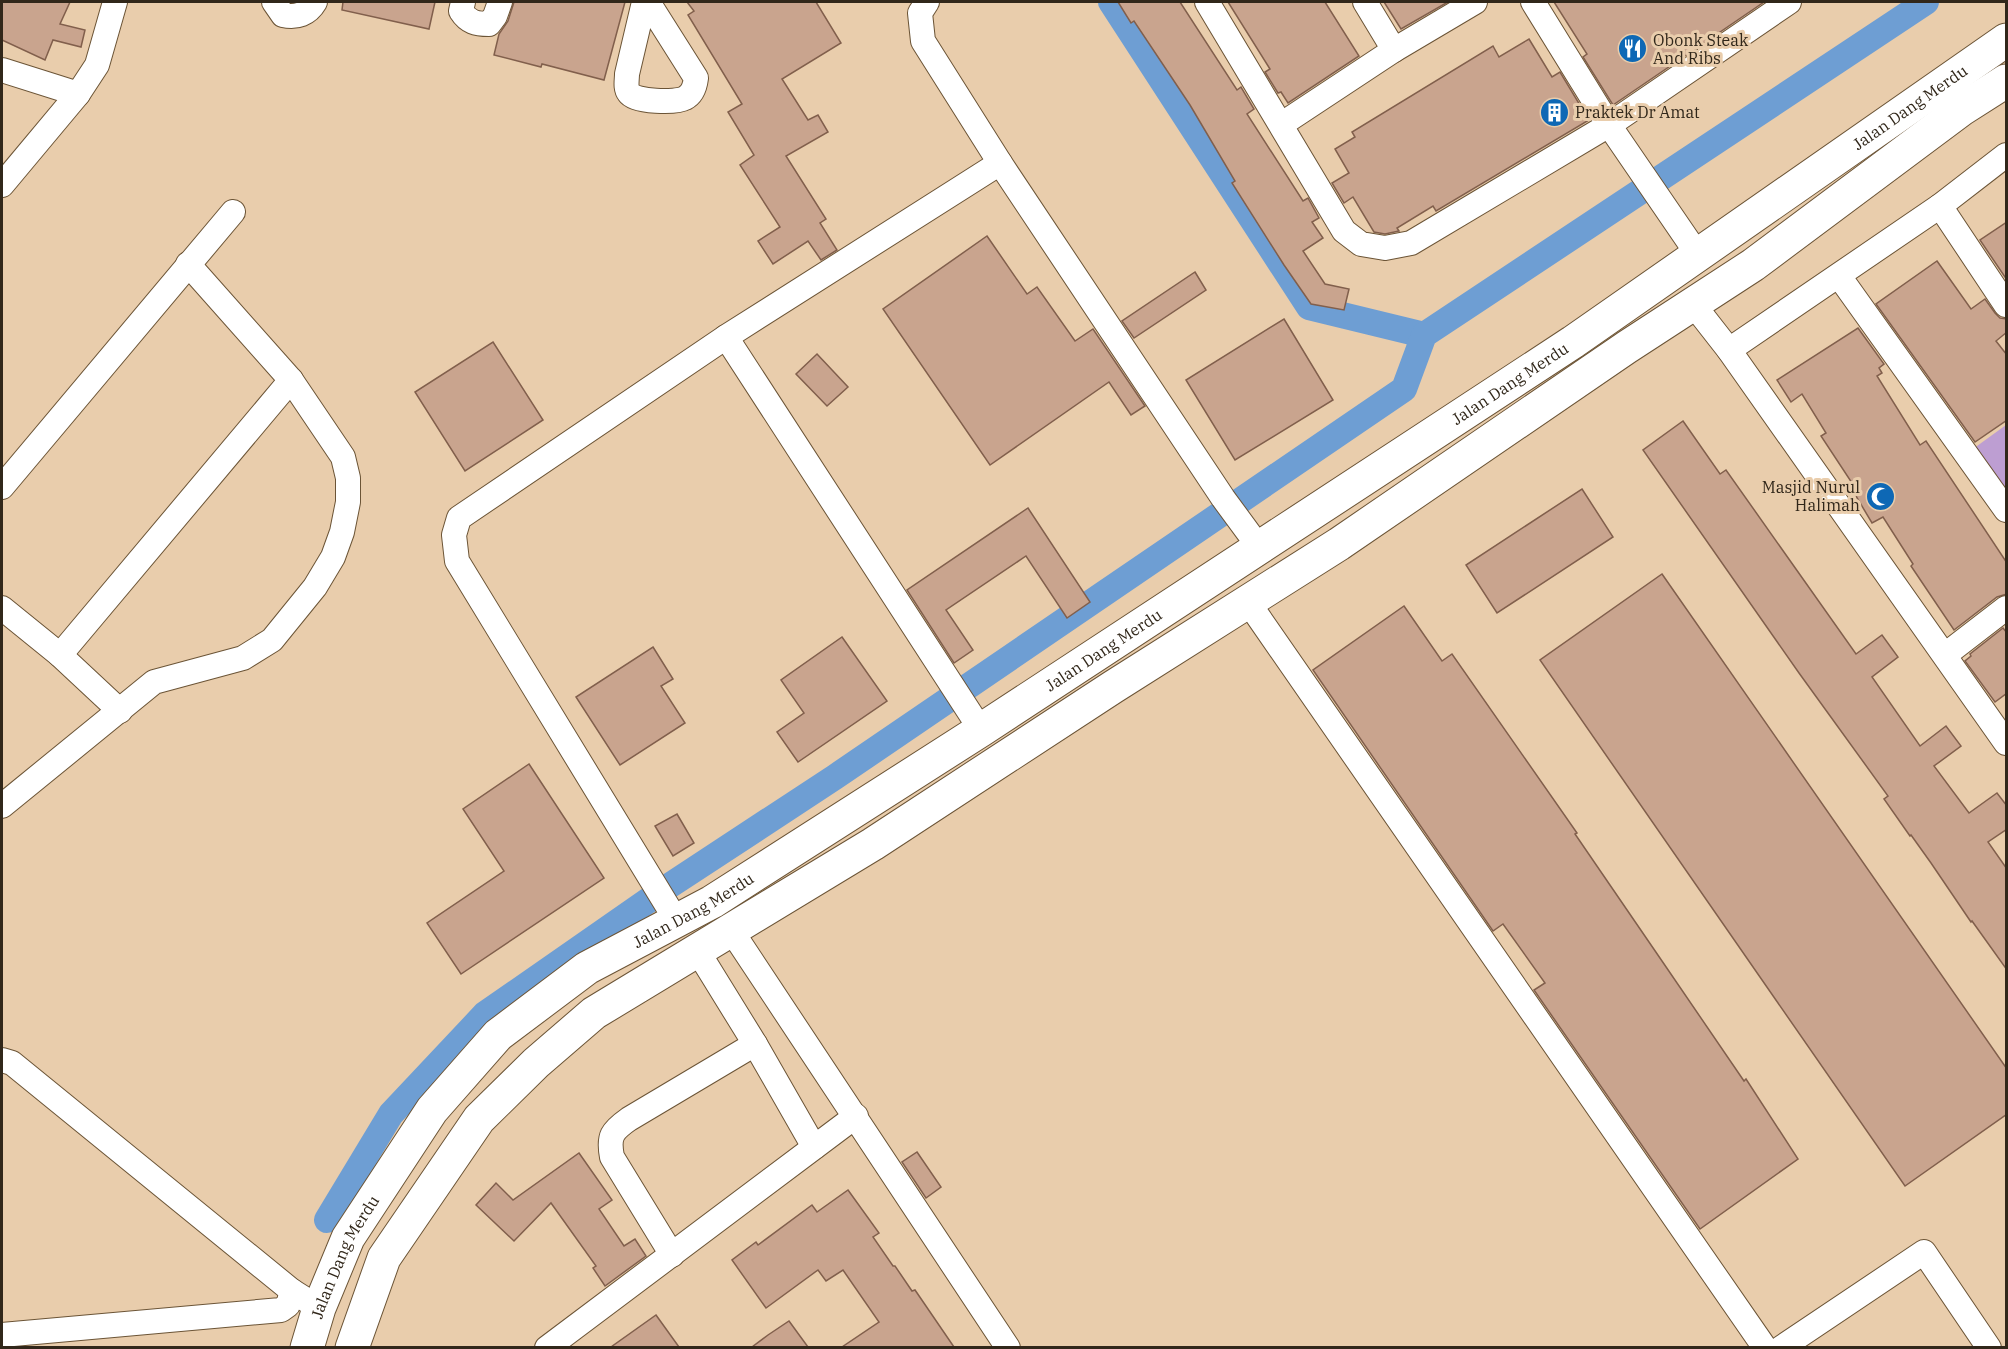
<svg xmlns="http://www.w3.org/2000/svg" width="2008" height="1349" viewBox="0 0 2008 1349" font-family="'IBM Plex Serif',serif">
	<rect width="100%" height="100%" fill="#e9cdac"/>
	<polygon fill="#bd9ed2" points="2006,425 2006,510 1966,454"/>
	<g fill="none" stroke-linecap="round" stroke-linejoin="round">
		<g stroke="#6e9ed3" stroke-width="26">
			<polyline points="1111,2 1309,307 1424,335"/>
			<polyline points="327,1220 391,1114 485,1014 669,886 835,777 1404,389 1424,335 1926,2"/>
		</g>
	</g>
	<g fill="#c9a48e" stroke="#815f4c" stroke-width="1.5">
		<polygon points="2,2 70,2 60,24 85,30 81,47 53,40 45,60 2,40"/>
		<polygon points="343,2 435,2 429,29 342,10"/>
		<polygon points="514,2 625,2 604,80 542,64 541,67 494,55 499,34 508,21"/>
		<polygon points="687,2 816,2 841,43 782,79 808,120 818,115 828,132 786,156 826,219 820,223 837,250 821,260 808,241 773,264 758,241 780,227 740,165 754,155 728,112 742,104 688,15 694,11"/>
		<polygon points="1118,2 1180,2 1237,90 1241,87 1254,109 1247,114 1303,201 1308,198 1319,218 1312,222 1323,238 1303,251 1325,284 1349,289 1344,310 1311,304 1284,265 1232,183 1235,181 1190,105 1134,21 1131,23"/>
		<polygon points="1228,2 1325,2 1359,56 1288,103 1281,92 1278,93 1265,72 1270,69"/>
		<polygon points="1384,2 1448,2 1401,29"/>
		<polygon points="1554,2 1764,2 1613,105 1583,57 1587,54"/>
		<polygon points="1529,39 1552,77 1560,72 1589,120 1436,211 1433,206 1397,228 1399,231 1385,234 1374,232 1353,197 1344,203 1332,183 1349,173 1335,149 1355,137 1352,132 1493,46 1499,57"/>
		<polygon points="2007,222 2007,280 1980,240"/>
		<polygon points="987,236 1027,294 1037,287 1075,341 1093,329 1145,406 1131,415 1109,382 990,465 883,309"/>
		<polygon points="1937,261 1971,309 1985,299 1995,313 2000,318 2007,319 2007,332 1996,341 2007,355 2007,420 1975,442 1876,304"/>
		<polygon points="1195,272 1206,290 1134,338 1122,321"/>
		<polygon points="1284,319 1333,400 1235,460 1186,380"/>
		<polygon points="1858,328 1884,364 1879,368 1882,373 1877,376 1920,445 1926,441 2007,563 2007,594 1997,597 1954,630 1911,566 1913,564 1883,517 1872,523 1853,491 1856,489 1821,436 1826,433 1802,394 1791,402 1777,380"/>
		<polygon points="493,342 543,420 465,471 415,392"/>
		<polygon points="817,354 848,387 827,406 796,374"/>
		<polygon points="1683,421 1720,474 1726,470 1856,654 1882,635 1898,657 1872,677 1920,746 1946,726 1961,746 1934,766 1969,813 1997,793 2007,806 2007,829 1988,842 2007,869 2007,970 1972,921 1971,922 1931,863 1911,835 1910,836 1884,799 1888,796 1799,673 1643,450"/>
		<polygon points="1582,489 1613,537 1497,613 1466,565"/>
		<polygon points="1028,508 1090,602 1067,618 1026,556 946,610 973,650 954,663 907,590"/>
		<polygon points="1662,574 2007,1069 2007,1114 1905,1186 1540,660"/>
		<polygon points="1404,606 1442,661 1452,654 1577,833 1575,834 1662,961 1744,1081 1746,1079 1798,1159 1700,1229 1534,990 1545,983 1503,924 1493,931 1313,670"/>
		<polygon points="2003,628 2007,633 2007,693 1995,702 1965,661 1971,656 1970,654"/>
		<polygon points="842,637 887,701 798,762 777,732 804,713 781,680"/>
		<polygon points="653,647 673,679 661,686 685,723 620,765 576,697"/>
		<polygon points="529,764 604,878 461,974 427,923 504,871 463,809"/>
		<polygon points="677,814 694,843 673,856 655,826"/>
		<polygon points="917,1152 941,1187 926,1198 902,1162"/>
		<polygon points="579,1153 612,1200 599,1209 624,1246 635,1239 646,1256 605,1286 593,1268 596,1266 551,1203 514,1241 476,1205 496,1183 513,1200"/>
		<polygon points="848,1190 879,1233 873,1237 893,1266 895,1266 912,1291 915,1290 954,1347 842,1347 879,1322 843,1270 826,1281 818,1270 766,1308 732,1260 756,1242 758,1245 812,1205 817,1212"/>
		<polygon points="656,1315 679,1347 611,1347"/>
		<polygon points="789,1321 808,1347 752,1347 768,1335"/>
	</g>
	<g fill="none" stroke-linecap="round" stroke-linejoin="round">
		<defs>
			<g id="street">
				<path d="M274,2L283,15C297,18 308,14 315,2"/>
				<path d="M463,2L461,11C468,22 476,24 489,24L495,16L500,2"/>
				<path d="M644,2L627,74C627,80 625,88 629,93C635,102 676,103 685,98C693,94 695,86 696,78L648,2"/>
				<polyline points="927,2 920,13 923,41 1000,163 1223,498 1259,547"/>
				<polyline points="1207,2 1344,231 1361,244 1385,248 1411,243 1609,125 1789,2"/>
				<polyline points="1365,2 1394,50"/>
				<polyline points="1533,2 1609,125 1698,255"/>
				<polyline points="2,70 78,94"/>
				<polyline points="1282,124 1394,50 1475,2"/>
				<polyline points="2,185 78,94 97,65 115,2"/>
				<polyline points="1940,206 2006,305"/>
				<polyline points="1839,276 2006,510"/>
				<polyline points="1693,304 1729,350 2006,743"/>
				<polyline points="726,337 981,730"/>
				<polyline points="1729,350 1940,206 2006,155"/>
				<polyline points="2,487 233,212"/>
				<polyline points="1248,602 1765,1348"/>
				<polyline points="2,608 60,655 120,711"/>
				<polyline points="60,655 291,380"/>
				<polyline points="1945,655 2006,608"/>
				<polyline points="2,806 154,682 243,658 272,640 315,587 333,557 342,532 348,502 348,478 343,457 291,380 188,264"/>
				<polyline points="676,920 457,561 454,535 459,518 726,337 1000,163"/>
				<polyline points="731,930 1008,1348"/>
				<polyline points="697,950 755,1044 814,1147"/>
				<polyline points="2,1060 12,1063 292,1291 319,1308"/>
				<path d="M672,1255L612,1157C608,1136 612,1131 629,1119L755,1044"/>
				<polyline points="2,1335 281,1310 288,1305 292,1291"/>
				<polyline points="547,1348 856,1116"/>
				<polyline points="1781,1348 1924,1252 1989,1348"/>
			</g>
			<g id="secondary">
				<path id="s1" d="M307,1348L319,1308L348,1238L432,1110L498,1035L587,968L712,902L981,730L1573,342L2006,40"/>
				<polyline points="352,1348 384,1258 479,1119 536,1063 594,1013 873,844 1113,687 1339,544 1627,347 1753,265 1962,109 2006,81"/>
			</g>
		</defs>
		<use href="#street" stroke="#6b5436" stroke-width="26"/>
		<use href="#secondary" stroke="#6b5436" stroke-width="35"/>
		<use href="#street" stroke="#fff" stroke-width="24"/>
		<use href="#secondary" stroke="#fff" stroke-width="33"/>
	</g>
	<defs>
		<symbol id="restaurant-disc" viewBox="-11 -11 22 22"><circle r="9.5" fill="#0e68b5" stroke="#e9cdac"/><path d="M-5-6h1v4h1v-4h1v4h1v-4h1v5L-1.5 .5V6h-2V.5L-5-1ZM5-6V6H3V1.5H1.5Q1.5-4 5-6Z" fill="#fff"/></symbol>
		<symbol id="building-disc" viewBox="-11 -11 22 22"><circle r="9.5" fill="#0e68b5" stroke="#e9cdac"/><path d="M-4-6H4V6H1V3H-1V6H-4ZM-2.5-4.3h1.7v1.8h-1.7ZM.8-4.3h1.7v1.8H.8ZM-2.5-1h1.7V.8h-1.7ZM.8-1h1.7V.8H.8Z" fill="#fff"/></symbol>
		<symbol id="mosque-disc" viewBox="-11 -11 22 22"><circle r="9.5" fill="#0e68b5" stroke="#e9cdac"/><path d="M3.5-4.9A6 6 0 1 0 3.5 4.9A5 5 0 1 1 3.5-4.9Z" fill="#fff"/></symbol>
	</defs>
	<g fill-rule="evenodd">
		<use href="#restaurant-disc" x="1616" y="32" width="33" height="33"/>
		<use href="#building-disc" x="1538" y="96" width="33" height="33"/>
		<use href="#mosque-disc" x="1864" y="480" width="33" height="33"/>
	</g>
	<g text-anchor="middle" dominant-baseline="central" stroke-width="6" stroke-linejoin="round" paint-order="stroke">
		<g font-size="16" fill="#31271a" stroke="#e9cdac" text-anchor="start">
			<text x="1653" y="40">Obonk Steak<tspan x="1653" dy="18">And Ribs</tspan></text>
			<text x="1575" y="112">Praktek Dr Amat</text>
			<text x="1860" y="487" text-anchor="end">Masjid Nurul<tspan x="1860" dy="18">Halimah</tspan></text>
		</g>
		<g font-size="16" fill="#31271a" stroke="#e9cdac">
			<text stroke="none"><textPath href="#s1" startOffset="2061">Jalan Dang Merdu</textPath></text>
			<text stroke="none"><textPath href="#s1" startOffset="1575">Jalan Dang Merdu</textPath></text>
			<text stroke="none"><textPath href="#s1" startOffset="1089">Jalan Dang Merdu</textPath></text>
			<text stroke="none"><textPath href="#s1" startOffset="603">Jalan Dang Merdu</textPath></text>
			<text stroke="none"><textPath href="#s1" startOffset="99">Jalan Dang Merdu</textPath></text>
		</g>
	</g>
	<rect width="2008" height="1349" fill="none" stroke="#31271a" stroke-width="6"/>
</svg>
